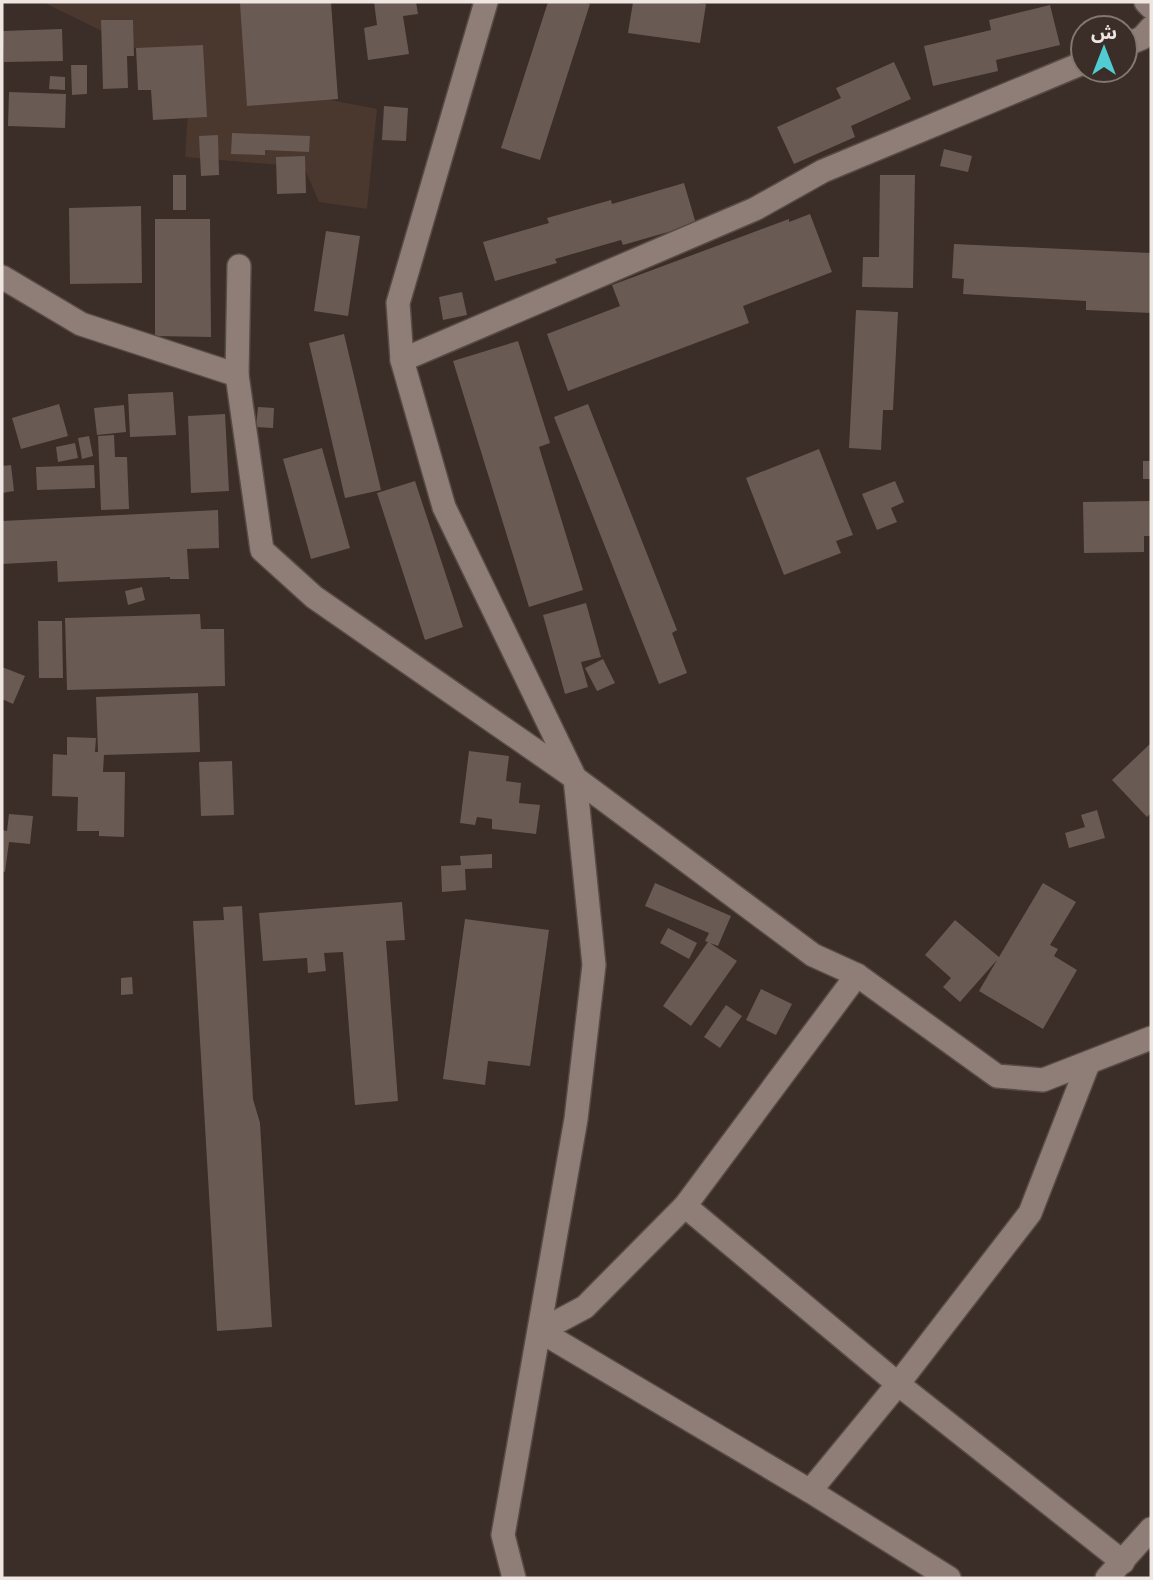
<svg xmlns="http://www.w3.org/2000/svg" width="1153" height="1580" viewBox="0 0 1153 1580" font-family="'Source Sans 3','Noto Sans Arabic',sans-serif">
	<rect width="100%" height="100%" fill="#3b2d27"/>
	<polygon fill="#4a372e" points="43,2 331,2 331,100 377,109 367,209 319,202 304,167 185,157 190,82 132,46"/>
	<g fill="#695a53">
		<polygon points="241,2 331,2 338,99 247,106 240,4"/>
		<polygon points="374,2 416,2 418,14 403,16 409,54 368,60 364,28 377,25"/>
		<polygon points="548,2 583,2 590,4 540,160 501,148"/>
		<polygon points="633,2 690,2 706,4 700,43 628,33"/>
		<polygon points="1050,5 1060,45 996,60 998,71 933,86 924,46 991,30 989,20"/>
		<polygon points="101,20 133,20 134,56 127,56 128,88 103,89"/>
		<polygon points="62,29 63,61 4,62 3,31"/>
		<polygon points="203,45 207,117 153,120 151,90 138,90 136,48"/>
		<polygon points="894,62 911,99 851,126 855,137 794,164 777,127 841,98 836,88"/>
		<polygon points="71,65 87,65 87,94 72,95"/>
		<polygon points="50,76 65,77 65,90 49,89"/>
		<polygon points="9,92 66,94 65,128 8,126"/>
		<polygon points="384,106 408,108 406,141 382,140"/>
		<polygon points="232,133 310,136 309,152 265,150 265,155 231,154"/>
		<polygon points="218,135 219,175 201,176 199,136"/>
		<polygon points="944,149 972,156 968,172 940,166"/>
		<polygon points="305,156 306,193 277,194 276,157"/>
		<rect x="173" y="175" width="13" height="35"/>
		<polygon points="880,175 915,175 913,288 862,287 863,257 879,257"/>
		<polygon points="684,183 696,224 623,245 621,240 555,259 557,263 495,281 483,242 549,223 547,218 611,200 612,204"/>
		<polygon points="141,206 142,283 70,284 69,208"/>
		<polygon points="810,214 832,272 743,306 749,323 568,391 547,334 620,306 612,285 789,219 789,222"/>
		<polygon points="155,219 210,219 211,337 155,336"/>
		<polygon points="326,231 360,236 348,316 314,311"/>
		<polygon points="954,244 1151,253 1151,313 1086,310 1086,301 963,294 964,279 952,278"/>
		<polygon points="462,292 467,315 443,320 439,297"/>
		<polygon points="856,310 898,312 893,410 883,410 881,450 849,448"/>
		<polygon points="344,334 381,490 345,498 309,343"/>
		<polygon points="518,341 550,443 539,447 583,590 529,607 453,361"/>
		<polygon points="173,392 176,435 130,437 128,394"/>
		<polygon points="59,404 68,436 21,449 12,418"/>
		<polygon points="588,404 677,630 672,633 687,673 659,684 554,417"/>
		<polygon points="124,405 126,432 97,435 94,408"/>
		<polygon points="258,407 274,408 273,428 256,427"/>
		<polygon points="225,414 229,491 191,493 188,416"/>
		<polygon points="114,435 115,457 127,457 129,509 101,510 98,436"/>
		<polygon points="89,436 93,456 82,459 78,438"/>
		<polygon points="75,443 78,458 58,462 56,447"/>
		<polygon points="322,448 350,548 311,559 283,459"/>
		<polygon points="819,449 853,535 836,541 841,553 784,575 746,478"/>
		<rect x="1143" y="461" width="8" height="18"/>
		<polygon points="11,465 14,491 2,493 2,466"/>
		<polygon points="94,465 95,488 37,490 36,467"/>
		<polygon points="415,481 463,627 425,640 377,493"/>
		<polygon points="895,481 904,502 891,508 897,522 877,530 862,494"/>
		<polygon points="1151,501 1151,536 1144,536 1144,552 1084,553 1083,502"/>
		<polygon points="218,510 219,548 187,549 189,579 170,579 170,577 58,582 57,561 2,564 2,521"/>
		<polygon points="142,587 145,600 128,605 125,591"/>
		<polygon points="586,603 601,657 581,662 588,687 565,694 543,615"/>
		<polygon points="200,614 201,629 224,629 225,686 67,690 65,618"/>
		<polygon points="38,621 62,621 63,678 39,678"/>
		<polygon points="603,659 615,683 597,691 585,668"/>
		<polygon points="2,667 25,676 13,704 2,699"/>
		<polygon points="198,693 200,752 104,755 103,772 125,772 124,837 99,836 99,831 77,831 78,797 52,796 53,754 67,755 67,737 96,738 95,752 98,752 96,697"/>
		<polygon points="1151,743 1151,813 1147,817 1112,780"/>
		<polygon points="469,751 509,756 506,781 521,783 519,803 540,805 536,834 492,829 492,819 477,817 475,825 460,823"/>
		<polygon points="232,761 234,815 201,816 199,762"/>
		<polygon points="1097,810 1105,838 1069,848 1065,833 1085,827 1081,815"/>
		<polygon points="9,814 33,816 30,844 9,842 5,872 2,871 2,830 7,831"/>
		<polygon points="492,854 492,868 465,869 466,890 442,892 441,866 461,865 460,856"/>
		<polygon points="655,883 731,916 718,946 710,943 737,961 691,1026 663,1006 708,942 705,941 709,933 645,906"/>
		<polygon points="1043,883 1076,902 1050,945 1058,949 1054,956 1077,970 1043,1029 979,991 997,960 960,1002 943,987 951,978 925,955 955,920 999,957"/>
		<polygon points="402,902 405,940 386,941 398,1101 355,1105 343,952 324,953 326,971 308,973 307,958 263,961 259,913"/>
		<polygon points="242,906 253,1099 260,1123 272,1327 217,1331 193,921 224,920 223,907"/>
		<polygon points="465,919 549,930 530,1066 488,1061 485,1085 443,1079"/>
		<polygon points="668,928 697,943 689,959 660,943"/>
		<polygon points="132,977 133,994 121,995 121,978"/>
		<polygon points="761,989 792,1004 776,1035 746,1020"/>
		<polygon points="726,1005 742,1016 720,1048 704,1037"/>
	</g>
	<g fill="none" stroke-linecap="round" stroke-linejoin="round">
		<defs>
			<g id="minor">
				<polyline points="486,2 398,303 402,360 444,507 575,778 594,965 576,1119 503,1535 514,1578"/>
				<polyline points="1146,2 1151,7"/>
				<polyline points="1125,45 1142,38 1151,28"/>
				<polyline points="2,277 81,324 237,375 262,550 314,597 575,778 813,955 857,975 997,1076 1043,1080 1151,1038"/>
				<polyline points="402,360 755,209 823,171 1083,63"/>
				<polyline points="237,375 239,266"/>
				<polyline points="857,975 685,1206 898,1384 1123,1562"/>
				<polyline points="540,1331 810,1491 949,1578"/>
				<polyline points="540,1331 585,1307 685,1206"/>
				<polyline points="810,1491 898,1384 1030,1213 1088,1064"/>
				<polyline points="1107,1578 1151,1529"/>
			</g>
		</defs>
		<use href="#minor" stroke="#574b46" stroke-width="26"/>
		<use href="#minor" stroke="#8f7e77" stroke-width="23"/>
	</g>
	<rect width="1153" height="1580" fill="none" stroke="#efe5e1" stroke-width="7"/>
	<g transform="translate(1104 49)"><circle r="33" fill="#3b2d27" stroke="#837771" stroke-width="2"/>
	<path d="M0-5L12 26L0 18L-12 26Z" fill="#51ccd3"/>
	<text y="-10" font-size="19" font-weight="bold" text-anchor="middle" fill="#efe5e1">ش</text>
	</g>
</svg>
